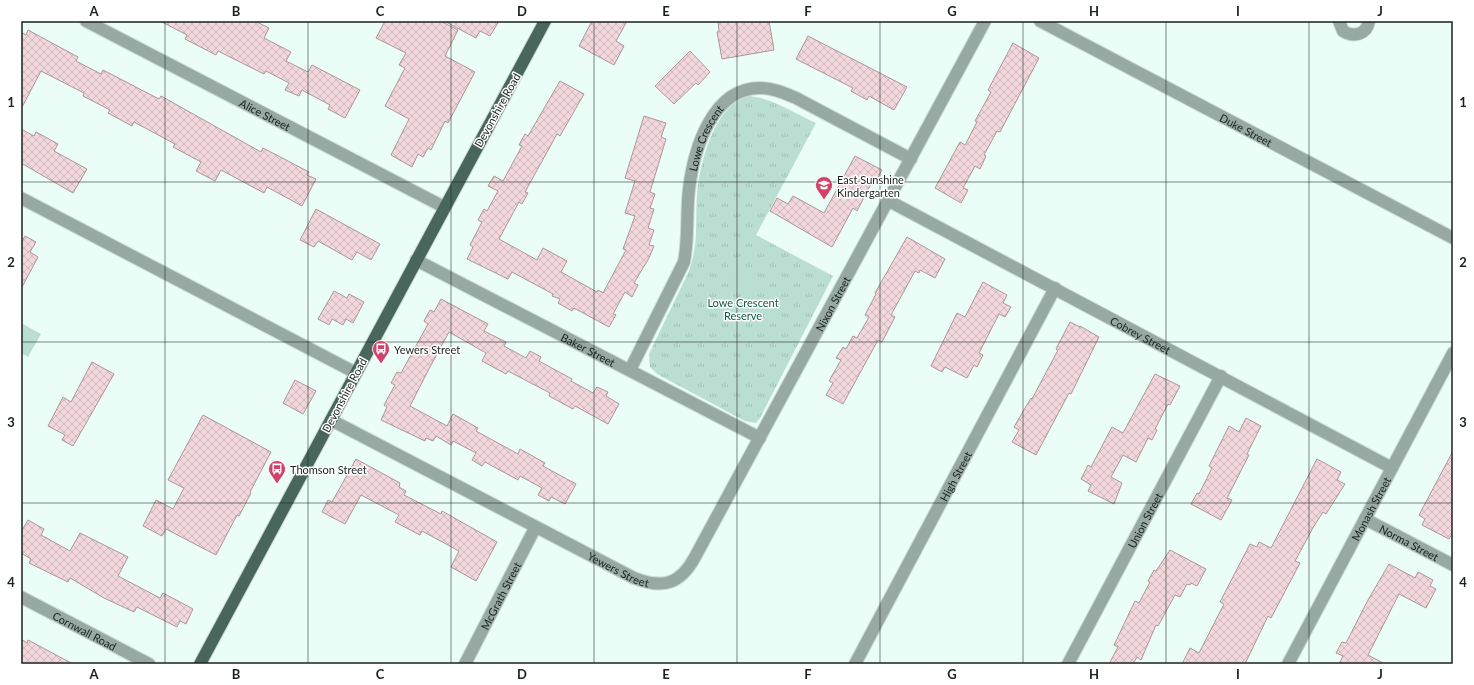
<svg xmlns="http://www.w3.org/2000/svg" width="1474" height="685" viewBox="0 0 1474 685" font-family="Lato,sans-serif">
	<defs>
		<pattern id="park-tufts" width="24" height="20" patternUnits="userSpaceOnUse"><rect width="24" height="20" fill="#bbded2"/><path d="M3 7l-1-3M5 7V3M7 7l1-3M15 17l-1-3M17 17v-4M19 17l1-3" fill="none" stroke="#a0beb4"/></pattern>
		<pattern id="building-cross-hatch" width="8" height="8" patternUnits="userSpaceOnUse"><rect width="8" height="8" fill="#f2d8dc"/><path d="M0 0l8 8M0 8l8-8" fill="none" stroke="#cfb9bc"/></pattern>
	</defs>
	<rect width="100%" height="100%" fill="#eafef7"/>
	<path fill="url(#park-tufts)" d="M747,96C771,97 794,113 816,123L756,235L833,276L760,418L756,423L745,421L657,374L650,367L649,354L689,271C699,242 695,223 697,195C699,167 711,122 733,104C737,101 742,99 747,96Z"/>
	<g fill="#bbded2">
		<path d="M738,268L762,280C760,283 758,288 755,291C746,298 732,292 733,279C733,276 736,271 738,268Z"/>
		<polygon points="21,323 41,334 28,357 21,353"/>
	</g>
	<g fill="url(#building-cross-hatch)" stroke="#ad9599">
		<polygon points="160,21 255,21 269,28 264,38 291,52 286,61 308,72 312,65 360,90 345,118 328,109 330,105 302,90 299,96 285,90 289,83 266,71 264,74 218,51 216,55 185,39 187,35"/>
		<polygon points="385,21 440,21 458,30 445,56 475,72 448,123 445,121 431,150 428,148 423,157 418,154 412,167 391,155 409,119 385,106 405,68 399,65 406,53 376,38"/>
		<polygon points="444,21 499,21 490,36 480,31 476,38"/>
		<polygon points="592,21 627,21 616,41 624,46 614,65 579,46"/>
		<polygon points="718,21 769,21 774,50 722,59 717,32 719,31"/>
		<polygon points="28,30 78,57 76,61 101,74 103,70 159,99 161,96 261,152 263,148 309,172 307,175 316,179 302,206 267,187 264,193 221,170 215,181 196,171 201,162 173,147 175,144 134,122 132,126 108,113 110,110 83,96 84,93 41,71 21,109 21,32 26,35"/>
		<polygon points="808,36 907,87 894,110 869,96 867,100 851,91 853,88 796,59"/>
		<polygon points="1013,43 1039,58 1000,132 997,131 984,155 986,156 980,169 975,166 963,188 968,190 961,203 935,188 960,142 965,145 977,122 975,121 991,92 988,90"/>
		<polygon points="690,51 710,72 698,85 696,83 674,104 655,86"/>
		<polygon points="560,81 584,94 560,136 557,134 525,192 528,193 522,204 519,202 499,239 537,260 543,248 567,261 561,272 597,292 598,290 603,293 626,250 623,249 635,216 625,213 635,181 625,178 644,116 666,123 661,137 666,139 650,192 655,194 650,208 654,209 648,228 654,230 649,245 654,246 649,258 634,283 638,285 632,297 625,292 613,314 616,315 609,327 574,308 572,311 558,303 560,299 552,296 553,294 512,272 508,279 467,259 473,247 470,245 482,222 478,220 484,209 487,211 498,191 488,186 494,176 503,181 522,146 519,145 525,134 528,136"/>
		<polygon points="21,129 34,136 36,132 58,144 54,151 87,169 73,193 21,163"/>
		<polygon points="855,156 882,170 874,185 871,184 857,211 853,208 832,247 770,211 777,198 788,204 793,196 824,213"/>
		<polygon points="316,209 380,244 371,260 357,252 352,260 318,241 314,247 300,240"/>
		<polygon points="25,236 36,242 30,252 38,257 21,289 21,243"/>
		<polygon points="907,237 945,259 935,278 920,270 919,273 915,271 891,315 895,317 882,342 878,340 843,404 826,395 833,383 829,381 841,360 836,358 843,347 846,349 853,336 857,338 869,317 865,315 876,294 875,293"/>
		<polygon points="983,282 1007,295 1003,303 1011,307 1005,317 999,314 979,353 983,355 977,367 974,365 967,378 945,367 942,372 931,366 957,313 965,317"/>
		<polygon points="334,291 347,298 349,294 364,302 353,323 346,319 343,325 332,319 329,325 318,319"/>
		<polygon points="441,299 488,324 484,331 506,342 504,346 526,358 530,351 541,357 539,361 572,379 571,381 593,393 597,387 608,392 606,396 619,404 608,424 575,406 573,409 549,396 550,393 508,371 506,374 482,361 486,353 449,332 431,365 410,406 447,426 453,414 478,428 476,431 518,454 520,449 545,463 543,466 576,484 565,504 551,497 549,501 538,495 542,488 520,476 518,480 485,462 482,466 472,460 476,453 453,441 451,445 436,436 433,441 426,438 425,441 381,420 387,407 384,405 395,385 391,383 397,372 401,373 428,324 424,321 430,310 434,312"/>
		<polygon points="1070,322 1080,327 1080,326 1099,337 1071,394 1069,393 1036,455 1012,442 1019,430 1014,427 1031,398 1032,399 1058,350 1056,349"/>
		<polygon points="92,362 114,374 73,446 62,440 65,435 48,426 63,397 71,402"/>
		<polygon points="1155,374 1180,386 1170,405 1168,404 1155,429 1157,430 1152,440 1148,438 1136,462 1123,455 1111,477 1122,483 1114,504 1088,491 1091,485 1081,479 1088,465 1091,467 1112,427 1123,433"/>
		<polygon points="295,380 316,391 303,414 283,403"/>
		<polygon points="203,415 271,452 250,492 251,493 239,516 237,515 216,555 166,529 162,536 143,526 156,500 173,509 184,488 168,480"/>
		<polygon points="1246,418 1261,426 1247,454 1249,455 1227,498 1232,500 1221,520 1191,504 1197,493 1199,494 1212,468 1209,466 1229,426 1239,432"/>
		<polygon points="1453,451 1453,532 1449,539 1422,525 1425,519 1419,515"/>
		<polygon points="356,459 400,483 399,487 406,491 404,495 441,514 442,511 497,542 476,581 451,567 459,551 422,531 420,535 395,522 399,515 361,495 345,524 322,512 328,500 332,502"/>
		<polygon points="1317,459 1341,472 1337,480 1345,484 1326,514 1323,512 1314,526 1295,561 1300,563 1271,618 1268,616 1245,664 1182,664 1190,648 1199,653 1224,604 1220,602 1250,544 1257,547 1259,542 1271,548"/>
		<polygon points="28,520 44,529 41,535 70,551 80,533 128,557 118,576 160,598 163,593 193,609 186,624 180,621 177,627 137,607 134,612 104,598 70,578 68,582 29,563 31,559 21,553 21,532"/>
		<polygon points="1170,550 1206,569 1197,586 1191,583 1190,585 1187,584 1180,597 1175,595 1158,626 1156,625 1141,660 1137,657 1133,664 1109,664 1118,647 1114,645 1135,601 1139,603 1150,582 1148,581 1154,570 1156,571"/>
		<polygon points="1389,564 1415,578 1418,572 1433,580 1430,586 1436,589 1426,608 1399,594 1368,655 1385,664 1339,664 1343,656 1336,653 1342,642 1346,643 1368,600"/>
		<polygon points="21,639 27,643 28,640 73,664 21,664"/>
	</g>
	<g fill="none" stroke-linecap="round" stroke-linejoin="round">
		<defs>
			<g id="minor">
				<path id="s1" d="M86,21L444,207"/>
				<path id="s2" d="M1040,21L1453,238"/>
				<path d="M1339,21L1343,31C1354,38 1367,34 1369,21"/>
				<polyline points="21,198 356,373"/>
				<path id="s3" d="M889,201L1392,468"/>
				<path id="s4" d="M416,260L760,438"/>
				<path id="s5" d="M630,370L684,262C689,237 686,213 689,189C694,149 712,88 760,88C773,88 784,93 796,98L911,159"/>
				<path id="s6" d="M331,420L634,578C662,589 680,585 695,557L985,21"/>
				<path id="s7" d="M1365,519L1453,565"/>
				<path id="s8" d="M21,597L149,664"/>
				<path id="s9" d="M465,664L535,528"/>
				<path id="s10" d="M855,664L1055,288"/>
				<path id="s11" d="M1068,664L1221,376"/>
				<path id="s12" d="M1288,664L1453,353"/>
			</g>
			<polyline id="major" points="200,664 545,21"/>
		</defs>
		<use href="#minor" stroke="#c9dbd4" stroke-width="14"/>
		<use href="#major" stroke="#c9dbd4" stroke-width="14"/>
		<use href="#minor" stroke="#98a8a2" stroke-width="12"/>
		<use href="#major" stroke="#48665c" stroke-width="12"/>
	</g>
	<path fill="none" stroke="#19221f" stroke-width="1" stroke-opacity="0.55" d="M165,21V664M308,21V664M451,21V664M594,21V664M737,21V664M880,21V664M1023,21V664M1166,21V664M1309,21V664M21,182H1453M21,342H1453M21,503H1453"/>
	<defs>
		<symbol id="school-pin" viewBox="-11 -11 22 30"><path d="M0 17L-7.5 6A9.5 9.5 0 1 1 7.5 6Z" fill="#d1436b" stroke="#fff"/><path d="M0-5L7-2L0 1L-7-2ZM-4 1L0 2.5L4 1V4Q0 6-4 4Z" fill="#fff"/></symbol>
		<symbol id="bus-pin" viewBox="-11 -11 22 30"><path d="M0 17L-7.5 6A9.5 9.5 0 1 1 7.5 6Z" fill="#d1436b" stroke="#fff"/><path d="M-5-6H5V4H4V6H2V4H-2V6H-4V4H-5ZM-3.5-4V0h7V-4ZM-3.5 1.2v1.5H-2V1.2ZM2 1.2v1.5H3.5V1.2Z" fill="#fff"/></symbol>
	</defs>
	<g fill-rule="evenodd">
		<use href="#school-pin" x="814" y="175" width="20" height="27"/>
		<use href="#bus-pin" x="371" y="339" width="20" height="27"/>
		<use href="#bus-pin" x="267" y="459" width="20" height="27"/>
	</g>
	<g text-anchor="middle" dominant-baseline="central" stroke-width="3" stroke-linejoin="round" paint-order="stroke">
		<g font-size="11" fill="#19221f" stroke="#fff">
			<text transform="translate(497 110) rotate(-61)">Devonshire Road</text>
			<text stroke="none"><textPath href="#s1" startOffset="202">Alice Street</textPath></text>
			<text stroke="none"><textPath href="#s2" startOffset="233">Duke Street</textPath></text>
			<text stroke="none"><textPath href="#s5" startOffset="248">Lowe Crescent</textPath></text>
			<text stroke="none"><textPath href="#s6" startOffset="703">Nixon Street</textPath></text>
			<text stroke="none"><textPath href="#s3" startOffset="285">Cobrey Street</textPath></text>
			<text stroke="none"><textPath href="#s4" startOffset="194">Baker Street</textPath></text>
			<text transform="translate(344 395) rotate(-62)">Devonshire Road</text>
			<text stroke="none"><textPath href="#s10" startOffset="213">High Street</textPath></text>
			<text stroke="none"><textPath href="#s12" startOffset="176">Monash Street</textPath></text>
			<text stroke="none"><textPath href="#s11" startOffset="163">Union Street</textPath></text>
			<text stroke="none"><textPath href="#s7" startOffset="50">Norma Street</textPath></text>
			<text stroke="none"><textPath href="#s6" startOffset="324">Yewers Street</textPath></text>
			<text stroke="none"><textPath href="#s9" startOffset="77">McGrath Street</textPath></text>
			<text stroke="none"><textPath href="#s8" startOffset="72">Cornwall Road</textPath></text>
		</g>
		<g font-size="11" fill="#19221f" stroke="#fff" text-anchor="start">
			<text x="837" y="179">East Sunshine<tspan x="837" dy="13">Kindergarten</tspan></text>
			<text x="394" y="349">Yewers Street</text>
			<text x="290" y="469">Thomson Street</text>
		</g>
		<g font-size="11" fill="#0f5b49" stroke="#fff">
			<text x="743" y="302">Lowe Crescent<tspan x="743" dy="13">Reserve</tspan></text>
		</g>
	</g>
	<rect width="1474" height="685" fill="none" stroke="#ffffff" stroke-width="44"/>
	<rect x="22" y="22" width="1430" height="641" fill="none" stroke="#19221f" stroke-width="1.5"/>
	<g font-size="13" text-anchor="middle" font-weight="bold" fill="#19221f">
		<text x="94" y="16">A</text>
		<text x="236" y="16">B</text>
		<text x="380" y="16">C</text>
		<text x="522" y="16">D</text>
		<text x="666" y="16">E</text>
		<text x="808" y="16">F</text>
		<text x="952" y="16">G</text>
		<text x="1094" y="16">H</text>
		<text x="1238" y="16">I</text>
		<text x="1380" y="16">J</text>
		<text x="11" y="107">1</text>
		<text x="1463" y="107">1</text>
		<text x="11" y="267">2</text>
		<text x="1463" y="267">2</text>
		<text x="11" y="427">3</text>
		<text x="1463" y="427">3</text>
		<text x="11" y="587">4</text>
		<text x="1463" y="587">4</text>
		<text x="94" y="679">A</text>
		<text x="236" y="679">B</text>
		<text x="380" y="679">C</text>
		<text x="522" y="679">D</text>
		<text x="666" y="679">E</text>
		<text x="808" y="679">F</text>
		<text x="952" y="679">G</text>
		<text x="1094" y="679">H</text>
		<text x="1238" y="679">I</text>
		<text x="1380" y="679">J</text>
	</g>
</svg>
